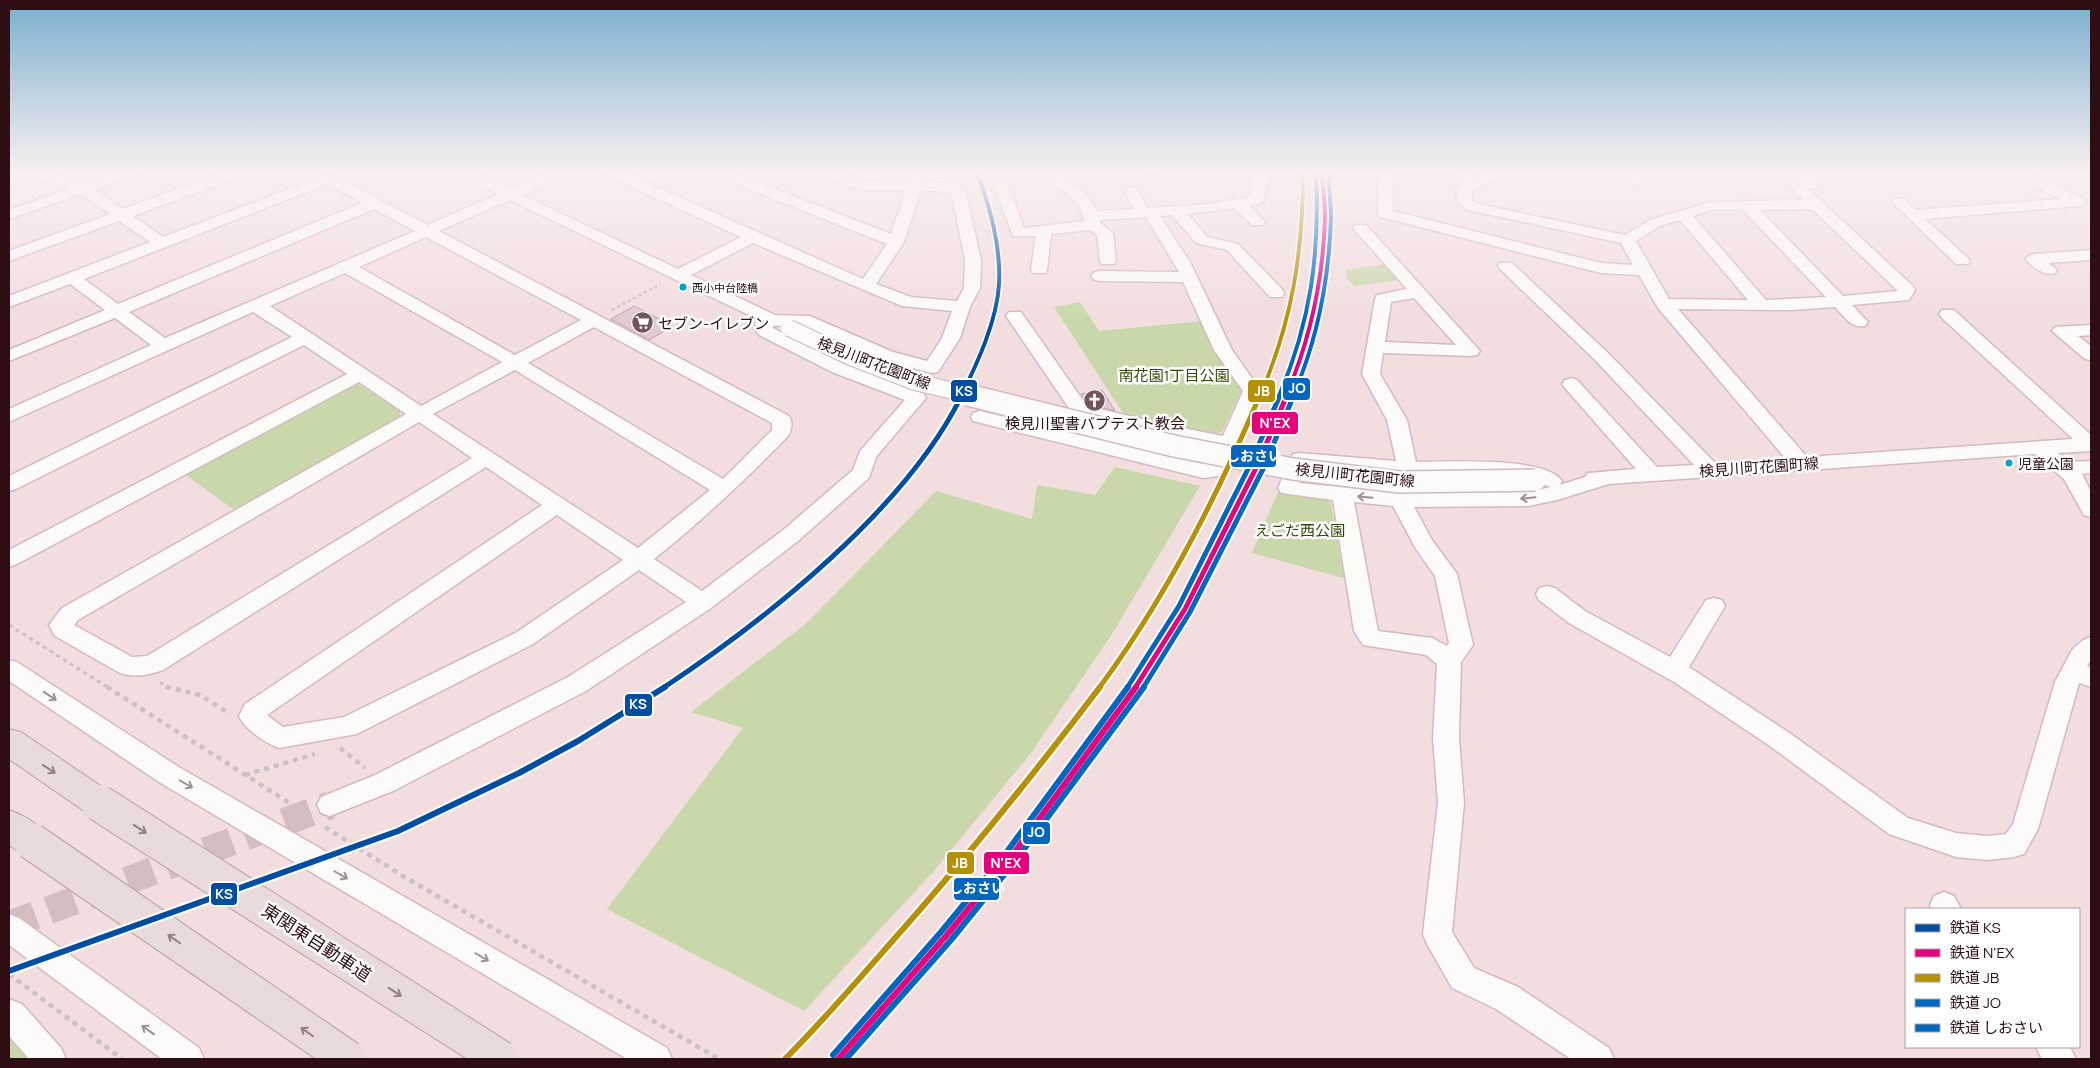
<svg xmlns="http://www.w3.org/2000/svg" width="2100" height="1068" viewBox="0 0 2100 1068" font-family="Manrope,'Noto Sans JP',sans-serif">
	<rect width="100%" height="100%" fill="#f2dddf"/>
	<g fill="#c9d8ab">
		<polygon points="1391,172 1455,172 1455,182 1391,176"/>
		<polygon points="1385,264 1399,280 1354,286 1346,278 1346,270"/>
		<polygon points="1080,302 1099,331 1204,321 1243,387 1222,432 1207,435 1125,416 1054,307"/>
		<polygon points="358,384 401,411 399,419 237,512 183,473 348,385"/>
		<polygon points="1115,467 1200,486 1112,634 1031,753 933,872 804,1011 607,909 743,728 691,712 808,622 936,491 1032,519 1037,485 1095,495"/>
		<polygon points="1278,492 1323,498 1331,503 1344,578 1252,553"/>
		<polygon points="16,1020 68,1059 9,1059 9,1023"/>
	</g>
	<g fill="#e2c8d1" stroke="#bda5ad">
		<polygon points="634,306 673,326 649,340 611,319"/>
		<polygon points="1102,390 1115,411 1088,404 1081,394"/>
	</g>
	<g fill="none" stroke-linecap="round" stroke-linejoin="round">
		<polyline stroke="#d5bec0" stroke-width="28" stroke-dasharray="28 14" stroke-linecap="butt" points="9,925 330,805"/>
		<defs>
			<g id="minor">
				<path d="M28,172H48L83,184L117,172H138L136,175L94,190L123,209L225,172H245L243,175L133,216L163,237L326,175L338,178L428,225L498,194L458,175L456,172H474L510,189L549,172H568L566,175L522,195L678,269L741,237L605,175L603,172H622L633,177L645,172H664L662,175L645,182L863,279L887,244L713,175L711,172H731L891,234L906,190H861L822,175L820,172H839L863,182L908,181V172H922V181L959,185L966,194L981,260L980,288L970,307L960,338L938,372L932,373L881,360L801,325L773,326V328L844,364L924,394L926,398L876,457L869,478L798,541L711,608L586,691L393,791L330,816L321,813L317,805L321,797L375,775L568,677L686,602L639,570L533,644L357,734L279,748C265,743 246,730 239,716L245,704L542,505L486,467L163,670C148,675 136,678 120,673L55,636L49,625L62,608L406,414L359,382L17,564L9,567V550L347,374L304,345L16,489L9,491V476L292,337L253,312L9,422V409L151,345L115,318L9,361V350L105,310L70,284L9,307V296L150,242L119,221L9,261V251L110,214L81,194L9,219V210L69,189L30,175ZM327,184L362,203L118,304L84,279ZM921,190L950,192L952,195L965,260L964,288L957,301L911,297L876,284L904,242ZM510,200L755,318L756,331L759,335L832,372L905,400L860,451L853,470L782,531L702,591L654,559C702,521 745,480 788,436C792,430 793,422 789,416L439,231ZM374,209L415,231L165,338L129,312ZM426,237L581,320L515,355L359,267ZM753,243L902,306L952,311L942,338L927,361L893,352L810,316L775,315L691,275ZM345,273L502,362L421,406L270,306ZM594,327L772,423V430L723,479L528,363ZM515,370L710,490L638,548L433,414ZM419,422L472,458L147,656L132,657L74,625L78,620ZM557,515L623,560L517,632L344,717L283,727L267,715Z"/>
				<polygon points="989,172 1003,172 1024,228 1085,221 1078,204 1042,172 1058,172 1083,191 1098,211 1133,209 1125,191 1127,188 1137,188 1147,208 1209,204 1250,197 1254,172 1268,172 1264,200 1262,203 1249,206 1265,222 1262,225 1252,225 1234,208 1188,214 1207,237 1238,244 1282,289 1284,293 1282,297 1270,297 1227,250 1196,243 1172,215 1160,216 1190,262 1232,350 1261,391 1240,443 1218,476 1203,478 973,421 971,417 973,413 980,411 1203,464 1205,464 1217,447 1167,437 1073,414 1006,316 1009,312 1021,312 1087,406 1167,425 1223,436 1243,391 1214,350 1183,282 1099,281 1093,279 1091,276 1093,273 1099,271 1179,272 1146,217 1100,220 1100,223 1113,233 1116,261 1114,264 1102,264 1100,261 1097,235 1090,230 1051,234 1047,270 1045,273 1033,273 1031,270 1036,236 1013,236"/>
				<polygon points="1145,172 1161,172 1159,175 1147,175"/>
				<path d="M1378,172H1392L1393,211L1601,263L1633,265L1621,243L1468,210L1458,202L1456,189L1463,183L1454,172H1469L1474,178L1491,172H1511L1509,175L1471,191L1472,200L1478,204L1625,235L1650,220L1710,202L1803,200L1789,185L1791,182L1802,180L1793,172H1809L1823,184L1821,187L1808,189L1913,286L1915,290L1909,300L1852,305L1868,322L1865,326C1851,329 1844,316 1835,307L1791,310L1678,309L1807,457L2073,439L1942,318L1939,314L1942,310H1954L2091,435V451L2058,453L2069,462L2091,461V473L2082,474L2091,492V517L2084,515L2064,479L2035,454L1609,484L1557,500L1528,506L1414,507L1432,540L1457,574L1473,645L1461,662L1459,738L1464,803L1452,932L1474,968L1518,987L1609,1048L1614,1059H1571L1496,1009L1452,988L1427,944L1423,934L1438,803L1433,738L1437,664L1426,655L1363,645L1354,631L1333,500L1281,493L1278,488L1293,454L1300,453L1396,461L1387,420L1362,374L1375,299L1377,295L1407,289L1353,228L1356,225H1366L1480,351L1477,355L1471,356L1383,353L1380,374L1407,420L1416,462C1446,462 1546,456 1562,481L1560,485L1585,477L1588,473L1636,469L1565,388L1562,384L1565,380L1571,378L1577,380L1657,467L1694,465L1595,360L1500,269L1498,266L1500,263H1512L1607,352L1715,463L1786,459L1658,308L1639,275L1601,273L1381,217L1378,214ZM1812,209L1898,291L1843,296L1760,210ZM1711,210H1743L1826,297L1766,300L1693,216ZM1680,220L1748,300L1669,299L1636,241L1660,226ZM1414,298L1456,345L1385,342L1391,302ZM1307,466L1408,475L1516,476L1551,487L1528,492L1400,493L1300,483ZM1354,502L1393,506L1416,549L1435,576L1449,643L1447,646L1432,638L1378,631Z"/>
				<path d="M1612,172H1630L1638,176L1642,172H1657C1642,193 1634,185 1614,175Z"/>
				<polygon points="2008,172 2026,172 2084,199 2086,202 2084,205 2079,206 1925,219 1968,258 1970,261 1968,264 1956,264 1892,202 1894,199 1904,199 1916,210 2061,199 2010,175"/>
				<path d="M2091,250V260L2049,263L2057,270L2055,273C2044,276 2032,268 2026,259L2028,256L2034,254Z"/>
				<polygon points="2091,325 2091,335 2078,336 2091,346 2091,360 2085,359 2052,331 2055,327"/>
				<polygon points="1547,586 1555,588 1585,611 1670,657 1706,600 1714,598 1722,600 1725,606 1689,667 1788,732 1908,818 1956,833 1987,836 2006,834 2013,824 2055,682 2072,650 2083,640 2091,637 2091,660 2087,666 2091,668 2091,687 2079,683 2038,829 2024,854 2014,857 1987,860 1956,857 1889,834 1770,746 1674,682 1569,623 1539,600 1536,594 1539,588"/>
				<polygon points="9,660 17,662 177,766 667,1048 672,1059 627,1059 159,782 9,681"/>
				<polygon points="1944,892 1954,896 1961,909 1932,909 1930,905 1934,896"/>
				<polygon points="9,914 19,918 199,1048 204,1059 162,1059 9,945"/>
				<polygon points="11,1000 22,1004 61,1048 66,1059 29,1059 9,1036 9,1001"/>
				<polygon points="2036,1047 2070,1047 2076,1059 2042,1059"/>
			</g>
			<g id="highway">
				<polygon points="9,729 21,732 111,793 116,803 111,813 99,818 87,813 9,759"/>
				<path d="M9,810C26,816 41,825 49,841L43,852L31,857L19,852L9,845Z"/>
			</g>
		</defs>
		<use href="#minor" stroke="#d4babd" stroke-width="3"/>
		<use href="#highway" stroke="#b9a2a5" stroke-width="2"/>
		<polyline stroke="#ccc2c3" stroke-width="2.5" stroke-dasharray="3 3" stroke-linecap="butt" points="612,310 661,284"/>
		<g stroke="#ccc2c3" stroke-width="3" stroke-dasharray="4 4" stroke-linecap="butt">
			<polyline points="9,625 109,688"/>
			<polyline points="160,682 168,688"/>
		</g>
		<g stroke="#ccc2c3" stroke-width="4.5" stroke-dasharray="5 5" stroke-linecap="butt">
			<polyline points="107,687 310,816"/>
			<polyline points="166,687 200,695 230,714"/>
			<polyline points="340,748 365,768"/>
			<polyline points="245,775 315,754"/>
			<polyline points="325,827 403,876 719,1059"/>
			<polyline points="9,974 122,1059"/>
		</g>
		<use href="#minor" fill="#fdfafa" fill-rule="evenodd"/>
		<use href="#highway" fill="#e9dadc" fill-rule="evenodd"/>
		<defs>
			<polyline id="minor-bridge-far1" points="789,328 853,358 915,382 974,396"/>
			<polyline id="minor-bridge" points="968,395 1174,446 1293,469 1399,482 1535,480"/>
			<g id="highway-bridge">
				<polyline points="99,803 501,1059"/>
				<polyline points="31,841 348,1059"/>
			</g>
		</defs>
		<use href="#minor-bridge-far1" stroke="#d4babd" stroke-width="18" stroke-linecap="butt"/>
		<use href="#minor-bridge" stroke="#d4babd" stroke-width="24" stroke-linecap="butt"/>
		<use href="#highway-bridge" stroke="#b9a2a5" stroke-width="38" stroke-linecap="butt"/>
		<use href="#minor-bridge-far1" stroke="#fdfafa" stroke-width="16"/>
		<use href="#minor-bridge" stroke="#fdfafa" stroke-width="21"/>
		<use href="#highway-bridge" stroke="#e9dadc" stroke-width="36"/>
		<defs>
			<path id="rail-1-far2" d="M961,396C977,364 997,321 999,284C1001,245 990,208 977,172"/>
			<path id="rail-1-far1" d="M663,688C767,619 906,509 962,395"/>
			<polyline id="rail-1" points="9,971 398,831 519,773 578,741 665,687"/>
			<path id="rail-2-far2" d="M1286,396C1310,340 1323,279 1325,218C1325,203 1323,187 1322,172"/>
			<polyline id="rail-2-far1" points="1135,688 1185,609 1257,466 1287,395"/>
			<polyline id="rail-2" points="838,1059 946,936 1011,857 1136,687"/>
			<path id="rail-3-far2" d="M1260,396C1292,321 1303,254 1303,172"/>
			<path id="rail-3-far1" d="M1099,688C1165,599 1217,497 1260,395"/>
			<path id="rail-3" d="M785,1059C826,1018 864,973 903,929C972,851 1037,770 1100,687"/>
			<path id="rail-4-far2" d="M1293,396C1317,341 1329,278 1331,218C1331,203 1329,187 1328,172"/>
			<polyline id="rail-4-far1" points="1143,688 1190,612 1263,469 1294,395"/>
			<polyline id="rail-4" points="846,1059 951,940 1016,860 1144,687"/>
			<path id="rail-5-far2" d="M1279,396C1311,321 1320,253 1316,172"/>
			<polyline id="rail-5-far1" points="1127,688 1179,606 1251,463 1280,395"/>
			<polyline id="rail-5" points="833,1055 941,932 1006,853 1128,687"/>
		</defs>
		<use href="#rail-1-far2" stroke="#fff" stroke-width="7"/>
		<use href="#rail-1-far1" stroke="#fff" stroke-width="9"/>
		<use href="#rail-1" stroke="#fff" stroke-width="10"/>
		<use href="#rail-2-far2" stroke="#fff" stroke-width="7"/>
		<use href="#rail-2-far1" stroke="#fff" stroke-width="9"/>
		<use href="#rail-2" stroke="#fff" stroke-width="10"/>
		<use href="#rail-3-far2" stroke="#fff" stroke-width="7"/>
		<use href="#rail-3-far1" stroke="#fff" stroke-width="9"/>
		<use href="#rail-3" stroke="#fff" stroke-width="10"/>
		<use href="#rail-4-far2" stroke="#fff" stroke-width="7"/>
		<use href="#rail-4-far1" stroke="#fff" stroke-width="9"/>
		<use href="#rail-4" stroke="#fff" stroke-width="10"/>
		<use href="#rail-5-far2" stroke="#fff" stroke-width="7"/>
		<use href="#rail-5-far1" stroke="#fff" stroke-width="9"/>
		<use href="#rail-5" stroke="#fff" stroke-width="10"/>
		<use href="#rail-1-far2" stroke="#014ea0" stroke-width="4"/>
		<use href="#rail-1-far1" stroke="#014ea0" stroke-width="5"/>
		<use href="#rail-1" stroke="#014ea0" stroke-width="6"/>
		<use href="#rail-2-far2" stroke="#e5007d" stroke-width="4"/>
		<use href="#rail-2-far1" stroke="#e5007d" stroke-width="5"/>
		<use href="#rail-2" stroke="#e5007d" stroke-width="6"/>
		<use href="#rail-3-far2" stroke="#b69107" stroke-width="4"/>
		<use href="#rail-3-far1" stroke="#b69107" stroke-width="5"/>
		<use href="#rail-3" stroke="#b69107" stroke-width="6"/>
		<use href="#rail-4-far2" stroke="#0067c0" stroke-width="4"/>
		<use href="#rail-4-far1" stroke="#0067c0" stroke-width="5"/>
		<use href="#rail-4" stroke="#0067c0" stroke-width="6"/>
		<use href="#rail-5-far2" stroke="#0065bd" stroke-width="4"/>
		<use href="#rail-5-far1" stroke="#0065bd" stroke-width="5"/>
		<use href="#rail-5" stroke="#0065bd" stroke-width="6"/>
	</g>
	<defs><path id="oneway-shaft" d="M-6 0H5M1.5-3L5.5 0L1.5 3" fill="none" stroke-width="1.6" stroke-linecap="round" stroke-linejoin="round" transform="scale(1.25)"/></defs>
	<g stroke="#a09092">
		<use href="#oneway-shaft" transform="translate(1365 497) rotate(-175)"/>
		<use href="#oneway-shaft" transform="translate(1528 498) rotate(174)"/>
		<use href="#oneway-shaft" transform="translate(50 696) rotate(33)"/>
		<use href="#oneway-shaft" transform="translate(186 784) rotate(30)"/>
		<use href="#oneway-shaft" transform="translate(341 875) rotate(30)"/>
		<use href="#oneway-shaft" transform="translate(482 957) rotate(30)"/>
		<use href="#oneway-shaft" transform="translate(148 1030) rotate(-144)"/>
	</g>
	<g stroke="#957e82">
		<use href="#oneway-shaft" transform="translate(49 769) rotate(34)"/>
		<use href="#oneway-shaft" transform="translate(140 829) rotate(33)"/>
		<use href="#oneway-shaft" transform="translate(174 939) rotate(-145)"/>
		<use href="#oneway-shaft" transform="translate(395 992) rotate(33)"/>
		<use href="#oneway-shaft" transform="translate(307 1032) rotate(-145)"/>
	</g>
	<linearGradient id="sky" x2="0" y2="1"><stop stop-color="#7aafce"/><stop offset="0.54" stop-color="#f9f0f1"/><stop offset="1" stop-color="#f9f0f1" stop-opacity="0"/></linearGradient>
	<rect width="2100" height="321" fill="url(#sky)"/>
	<defs>
		<symbol id="supermarket-disc" viewBox="-11 -11 22 22"><circle r="9.5" fill="#73565a" stroke="#fff"/><path d="M-6-5.5h2.5l.6 2H6L4.5 2H-2.5L-4.4-4H-6ZM-1.5 3.2a1.3 1.3 0 1 0 .1 0ZM3 3.2a1.3 1.3 0 1 0 .1 0Z" fill="#fff"/></symbol>
		<symbol id="church-disc" viewBox="-11 -11 22 22"><circle r="9.5" fill="#73565a" stroke="#fff"/><path d="M-1.2-6h2.4v3.5h3.3v2.4h-3.3V6h-2.4V-.1h-3.3v-2.4h3.3Z" fill="#fff"/></symbol>
	</defs>
	<g fill-rule="evenodd">
		<use href="#supermarket-disc" x="630" y="310" width="25" height="25"/>
		<use href="#church-disc" x="1082" y="388" width="25" height="25"/>
	</g>
	<g fill="#02a1c5" stroke="#fff" stroke-width="2">
		<circle cx="683" cy="287" r="4.5"/>
		<circle cx="2009" cy="463" r="4.5"/>
	</g>
	<g text-anchor="middle" dominant-baseline="central" stroke-width="5" stroke-linejoin="round" paint-order="stroke">
		<g font-size="11" fill="#2e0e13" stroke="#fff" text-anchor="start">
			<text x="692" y="287">西小中台陸橋</text>
		</g>
		<g font-size="14" fill="#2e0e13" stroke="#fff" text-anchor="start">
			<text x="2018" y="463">児童公園</text>
		</g>
		<g font-size="15" fill="#2e0e13" stroke="#fff" text-anchor="start">
			<text x="658" y="323">セブン-イレブン</text>
			<text x="1095" y="423" text-anchor="middle">検見川聖書バプテスト教会</text>
		</g>
		<g font-size="15" fill="#2e0e13" stroke="#fff">
			<text transform="translate(874 363) rotate(21)">検見川町花園町線</text>
			<text transform="translate(1759 467) rotate(-4)">検見川町花園町線</text>
			<text transform="translate(1355 475) rotate(6)">検見川町花園町線</text>
		</g>
		<g font-size="15" fill="#2c4a06" stroke="#fff">
			<text x="1174" y="375">南花園1丁目公園</text>
			<text x="1300" y="530">えごだ西公園</text>
		</g>
		<g font-size="18" fill="#2e0e13" stroke="#fff">
			<text transform="translate(317 942) rotate(33)">東関東自動車道</text>
		</g>
	</g>
	<g stroke="#fff" stroke-width="2">
		<rect x="1282" y="377" width="29" height="24" rx="5" fill="#0067c0"/>
		<rect x="950" y="379" width="28" height="24" rx="5" fill="#014ea0"/>
		<rect x="1247" y="379" width="29" height="24" rx="5" fill="#b69107"/>
		<rect x="1251" y="411" width="48" height="24" rx="5" fill="#e5007d"/>
		<rect x="1230" y="444" width="47" height="24" rx="5" fill="#0065bd"/>
		<rect x="624" y="693" width="29" height="24" rx="5" fill="#014ea0"/>
		<rect x="1022" y="821" width="29" height="24" rx="5" fill="#0067c0"/>
		<rect x="983" y="851" width="47" height="24" rx="5" fill="#e5007d"/>
		<rect x="946" y="851" width="29" height="24" rx="5" fill="#b69107"/>
		<rect x="953" y="877" width="47" height="24" rx="5" fill="#0065bd"/>
		<rect x="210" y="882" width="28" height="24" rx="5" fill="#014ea0"/>
	</g>
	<g font-size="14" text-anchor="middle" font-weight="bold" fill="#fff">
		<text x="1297" y="393">JO</text>
		<text x="964" y="396">KS</text>
		<text x="1262" y="396">JB</text>
		<text x="1275" y="428">N'EX</text>
		<text x="1254" y="461">しおさい</text>
		<text x="638" y="709">KS</text>
		<text x="1036" y="837">JO</text>
		<text x="1006" y="868">N'EX</text>
		<text x="960" y="868">JB</text>
		<text x="977" y="893">しおさい</text>
		<text x="224" y="899">KS</text>
	</g>
	<rect width="2100" height="1068" fill="none" stroke="#2e0e13" stroke-width="20"/>
	<rect x="1905" y="908" width="175" height="140" fill="#ffffff" stroke="#ab9fa1"/>
	<rect x="1915" y="924" width="25" height="8" fill="#014ea0" stroke="#ab9fa1"/>
	<text x="1950" y="933" font-size="15" fill="#2e0e13">鉄道 KS</text>
	<rect x="1915" y="949" width="25" height="8" fill="#e5007d" stroke="#ab9fa1"/>
	<text x="1950" y="958" font-size="15" fill="#2e0e13">鉄道 N'EX</text>
	<rect x="1915" y="974" width="25" height="8" fill="#b69107" stroke="#ab9fa1"/>
	<text x="1950" y="983" font-size="15" fill="#2e0e13">鉄道 JB</text>
	<rect x="1915" y="999" width="25" height="8" fill="#0067c0" stroke="#ab9fa1"/>
	<text x="1950" y="1008" font-size="15" fill="#2e0e13">鉄道 JO</text>
	<rect x="1915" y="1024" width="25" height="8" fill="#0065bd" stroke="#ab9fa1"/>
	<text x="1950" y="1033" font-size="15" fill="#2e0e13">鉄道 しおさい</text>
</svg>
